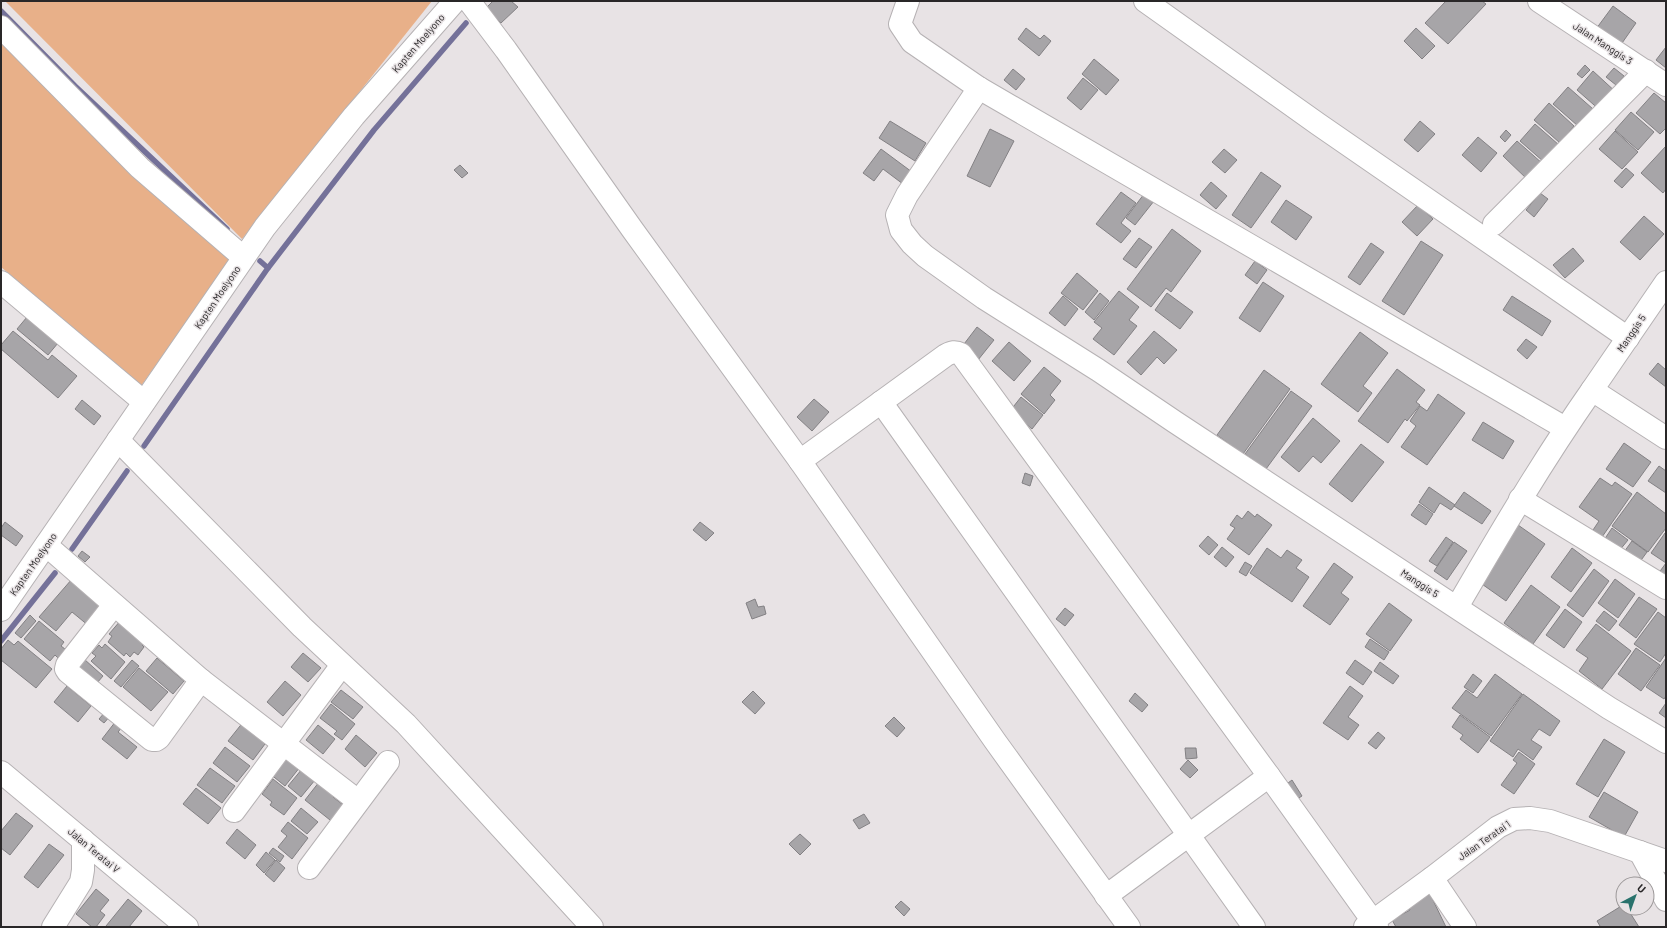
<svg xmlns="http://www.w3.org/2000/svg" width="1667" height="928" viewBox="0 0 1667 928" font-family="Barlow,sans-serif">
	<rect width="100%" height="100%" fill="#e8e3e5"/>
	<g fill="#e8b089">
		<polygon points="5,1 432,1 242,239"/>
		<polygon points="1,40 232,258 141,386 1,267"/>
	</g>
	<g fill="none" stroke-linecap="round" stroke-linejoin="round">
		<g stroke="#747199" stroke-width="5.5">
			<polyline points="1,11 75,86 227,229"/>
			<polyline points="260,261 268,268"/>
			<polyline points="144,446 268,268 374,130 466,23"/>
			<polyline points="72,549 127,471"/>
			<polyline points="1,641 55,573"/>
		</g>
	</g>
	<g fill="#a7a5a8" stroke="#838184">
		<polygon points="493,1 511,1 518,7 501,23 486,8"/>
		<polygon points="1446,1 1482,1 1486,4 1448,44 1425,23"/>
		<polygon points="1613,6 1636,23 1620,46 1596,29"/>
		<polygon points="1026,28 1040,39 1044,35 1051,41 1039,56 1018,39"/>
		<polygon points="1416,28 1435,46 1422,59 1404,41"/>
		<polygon points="1666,47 1666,68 1656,60"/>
		<polygon points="1094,59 1119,80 1106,95 1082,74"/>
		<polygon points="1585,65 1590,70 1582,78 1577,74"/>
		<polygon points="1614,68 1624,76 1616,85 1606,77"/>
		<polygon points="1013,69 1025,79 1016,90 1004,80"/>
		<polygon points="1593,71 1618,94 1602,112 1577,90"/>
		<polygon points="1083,78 1098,90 1081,110 1067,98"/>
		<polygon points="1568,87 1593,109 1578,126 1553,104"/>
		<polygon points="1654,93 1666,103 1666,128 1660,134 1636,113"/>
		<polygon points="1549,103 1574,126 1560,143 1534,120"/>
		<polygon points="1631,112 1654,132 1638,150 1615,130"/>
		<polygon points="890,121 926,143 915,161 879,138"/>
		<polygon points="1420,121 1435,134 1418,152 1404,140"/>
		<polygon points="1535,124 1559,145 1544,162 1520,141"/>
		<polygon points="990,129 1014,141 990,187 967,176"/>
		<polygon points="1506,130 1511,135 1505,142 1500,137"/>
		<polygon points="1615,131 1638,152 1622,169 1599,149"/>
		<polygon points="1478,137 1497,153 1481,172 1462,155"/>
		<polygon points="1517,141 1543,164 1528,180 1503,156"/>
		<polygon points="1666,146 1666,189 1663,193 1641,173"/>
		<polygon points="881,149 912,172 903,184 883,169 874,181 863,173"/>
		<polygon points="1224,149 1237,160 1225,173 1212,162"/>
		<polygon points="460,165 468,173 462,178 454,170"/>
		<polygon points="1626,168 1634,175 1622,188 1614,181"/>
		<polygon points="1261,172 1281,186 1251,228 1232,215"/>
		<polygon points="1211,182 1227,196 1216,209 1200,195"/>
		<polygon points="1121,192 1136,203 1121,223 1131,231 1121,243 1096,224"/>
		<polygon points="1540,193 1548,199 1534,217 1526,210"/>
		<polygon points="1144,194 1154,201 1135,225 1126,218"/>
		<polygon points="1286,200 1312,217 1296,240 1271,222"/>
		<polygon points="1418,205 1433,219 1417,236 1402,222"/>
		<polygon points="1644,216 1664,234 1640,260 1620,242"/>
		<polygon points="1172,229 1201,251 1171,292 1166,288 1151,307 1127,289"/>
		<polygon points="1139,238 1152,247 1136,268 1123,259"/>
		<polygon points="1421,241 1443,255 1404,315 1382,301"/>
		<polygon points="1371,243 1384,252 1360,285 1348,277"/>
		<polygon points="1573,248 1584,261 1565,278 1553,265"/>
		<polygon points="1255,261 1267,270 1257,284 1245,275"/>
		<polygon points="1077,273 1098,291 1083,310 1061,293"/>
		<polygon points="1263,282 1284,296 1260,332 1239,318"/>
		<polygon points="1119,291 1139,307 1129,320 1137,326 1114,355 1093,339 1102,328 1094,322"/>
		<polygon points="1100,293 1109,301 1094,320 1085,312"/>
		<polygon points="1167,293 1193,312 1180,329 1155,310"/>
		<polygon points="1063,296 1078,309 1065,326 1049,313"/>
		<polygon points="1512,296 1551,321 1542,336 1503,310"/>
		<polygon points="27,317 58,343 48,355 17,329"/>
		<polygon points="977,327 994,340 978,360 961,348"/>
		<polygon points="13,331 48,360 52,355 77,376 58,398 1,349 1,345"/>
		<polygon points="1154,331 1177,350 1164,364 1157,357 1141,375 1127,362"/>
		<polygon points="1360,332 1388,353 1363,386 1372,393 1358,412 1321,384"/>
		<polygon points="1526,339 1537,347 1527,359 1517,350"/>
		<polygon points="1009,342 1031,361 1014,381 992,361"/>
		<polygon points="1658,363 1666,370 1666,387 1649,374"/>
		<polygon points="1044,367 1061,381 1050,395 1055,400 1044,414 1021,394"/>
		<polygon points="1397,369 1425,390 1416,402 1420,405 1407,421 1405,419 1388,443 1358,421"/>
		<polygon points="1264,370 1290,389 1243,454 1217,435"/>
		<polygon points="1291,391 1312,406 1266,469 1245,454"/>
		<polygon points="1438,394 1465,413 1427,465 1401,447 1416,426 1410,421 1420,406 1427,411"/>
		<polygon points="1021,397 1043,415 1032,429 1010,411"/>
		<polygon points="814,399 829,412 812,431 797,417"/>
		<polygon points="82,400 101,416 94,425 75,409"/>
		<polygon points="1313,418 1340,441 1321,463 1313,456 1299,472 1281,457"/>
		<polygon points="1483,422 1514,441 1503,459 1472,440"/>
		<polygon points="1624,443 1651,462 1633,487 1606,469"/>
		<polygon points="1361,444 1384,462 1352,502 1329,484"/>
		<polygon points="1659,466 1666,471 1666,493 1648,481"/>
		<polygon points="1025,473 1033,476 1030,486 1022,483"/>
		<polygon points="1600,478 1612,486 1615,482 1632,494 1602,537 1593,530 1599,521 1579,507"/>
		<polygon points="1429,487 1455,505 1451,510 1440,503 1434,513 1419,502"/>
		<polygon points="1464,492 1491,511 1482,524 1454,506"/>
		<polygon points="1637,492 1666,514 1666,528 1648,552 1612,526"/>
		<polygon points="1419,504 1433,514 1426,525 1411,515"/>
		<polygon points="1248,511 1255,517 1257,514 1272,525 1249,555 1227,539 1235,528 1230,525 1237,515 1242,519"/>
		<polygon points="5,522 23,536 16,546 1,535 1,528"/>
		<polygon points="700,522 714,533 706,541 693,530"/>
		<polygon points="1518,525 1545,544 1506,601 1479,582"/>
		<polygon points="1612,528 1628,540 1619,551 1604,540"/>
		<polygon points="1665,533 1666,534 1666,580 1658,574 1666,563 1651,553"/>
		<polygon points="1208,536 1218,545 1209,555 1199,546"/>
		<polygon points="1446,537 1453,542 1437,566 1429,561"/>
		<polygon points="1632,541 1647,552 1639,563 1624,552"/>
		<polygon points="1454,542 1467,551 1447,580 1434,571"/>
		<polygon points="1222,547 1234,557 1226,567 1214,557"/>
		<polygon points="1267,548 1281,558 1287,550 1302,560 1296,568 1309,577 1292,602 1250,573"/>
		<polygon points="1572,548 1592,563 1571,592 1551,577"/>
		<polygon points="82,551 90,557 85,562 78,556"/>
		<polygon points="1245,562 1252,566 1246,576 1239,572"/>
		<polygon points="1334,563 1353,577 1341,593 1349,599 1330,625 1303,606"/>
		<polygon points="1594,569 1609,581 1583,617 1567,605"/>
		<polygon points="72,579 105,607 89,626 72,612 56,631 39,617"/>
		<polygon points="1615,579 1635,594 1618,618 1598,603"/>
		<polygon points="1531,585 1560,607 1533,644 1504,623"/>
		<polygon points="1639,597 1657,609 1636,638 1619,625"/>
		<polygon points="755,599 758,607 764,606 766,614 752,619 746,603"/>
		<polygon points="1389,603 1412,620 1390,651 1366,634"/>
		<polygon points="1065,608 1074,615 1065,626 1056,619"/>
		<polygon points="1565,609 1582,622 1564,648 1546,635"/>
		<polygon points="1604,611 1617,621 1609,631 1596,621"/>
		<polygon points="1658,612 1666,618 1666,653 1660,662 1634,644"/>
		<polygon points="30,615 36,621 21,638 15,633"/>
		<polygon points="121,620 145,641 142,645 144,647 138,655 134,652 130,657 126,653 124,656 108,642 112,636 109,634"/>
		<polygon points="39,621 64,642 61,646 65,649 58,658 55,655 50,661 24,639"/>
		<polygon points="1596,624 1631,651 1602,689 1579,671 1588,658 1576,650"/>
		<polygon points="1370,639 1389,652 1384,660 1365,647"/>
		<polygon points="8,640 14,645 18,641 52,669 36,688 1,660 1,649"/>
		<polygon points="105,644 125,662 111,679 91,661 96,656 92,653 99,645 102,648"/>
		<polygon points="1636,648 1660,665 1641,691 1618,674"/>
		<polygon points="303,653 321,668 308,682 291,667"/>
		<polygon points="157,658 184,681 173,694 146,671"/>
		<polygon points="1666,658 1666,696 1664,699 1646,687"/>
		<polygon points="84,659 103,676 97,683 78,666"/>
		<polygon points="132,660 139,666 121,687 114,681"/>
		<polygon points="1355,660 1372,672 1363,685 1346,673"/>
		<polygon points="1380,662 1399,676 1393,684 1374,671"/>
		<polygon points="139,668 168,692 151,711 123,687"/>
		<polygon points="1473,674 1482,681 1473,693 1464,687"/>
		<polygon points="1495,674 1522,694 1491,736 1452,708 1466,690 1477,698"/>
		<polygon points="285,681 301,695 283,716 267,702"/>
		<polygon points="67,686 91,706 78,722 54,702"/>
		<polygon points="1350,686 1363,696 1348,717 1359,725 1348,740 1323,723"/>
		<polygon points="341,690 363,707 353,719 331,702"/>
		<polygon points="753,691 765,703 755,714 742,702"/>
		<polygon points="1135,693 1148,705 1142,712 1129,701"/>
		<polygon points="1523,694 1560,721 1550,736 1539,729 1531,740 1542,747 1533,760 1518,749 1513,757 1490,741"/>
		<polygon points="1666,703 1666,718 1659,713"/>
		<polygon points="331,704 355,724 342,740 334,734 337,731 320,718"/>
		<polygon points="106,711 111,715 104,723 99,719"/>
		<polygon points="1460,715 1490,737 1478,753 1460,739 1463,735 1452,727"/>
		<polygon points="894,717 905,728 897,737 885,726"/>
		<polygon points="116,721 123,726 118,732 137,747 127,759 102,739"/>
		<polygon points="244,721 268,740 253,760 228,741"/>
		<polygon points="318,725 335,739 323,754 306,740"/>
		<polygon points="1378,732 1385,738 1376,749 1368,743"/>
		<polygon points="356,735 377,753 365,767 345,749"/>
		<polygon points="1604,739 1625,752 1598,797 1576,784"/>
		<polygon points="225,747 250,766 237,782 213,763"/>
		<polygon points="1185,748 1196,748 1197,758 1186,759"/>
		<polygon points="1519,752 1535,764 1514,794 1501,785 1517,763 1513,760"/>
		<polygon points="284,754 300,767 285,786 269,773"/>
		<polygon points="1188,760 1198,770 1190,778 1180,769"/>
		<polygon points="210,768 235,786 222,803 197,785"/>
		<polygon points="302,769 315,780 301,797 288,786"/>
		<polygon points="323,777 339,789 333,797 347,808 335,824 305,800"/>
		<polygon points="273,779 297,798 284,815 270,805 272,802 262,794"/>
		<polygon points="1292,780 1302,796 1294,801 1284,786"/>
		<polygon points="196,788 221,808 208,824 183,804"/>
		<polygon points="1604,792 1638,812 1624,837 1589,817"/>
		<polygon points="301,808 318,822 307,834 291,821"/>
		<polygon points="16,813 33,826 10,855 1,848 1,831"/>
		<polygon points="864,814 870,823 859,829 853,820"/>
		<polygon points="288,822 308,838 292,859 278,847 287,836 281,831"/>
		<polygon points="237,829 256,845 245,859 226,843"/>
		<polygon points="800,834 811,844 800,855 789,844"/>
		<polygon points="49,844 64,855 38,888 24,877"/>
		<polygon points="273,848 284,856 280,862 269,853"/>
		<polygon points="266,852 275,860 264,873 256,865"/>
		<polygon points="276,860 285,868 274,882 265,874"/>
		<polygon points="96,889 109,900 100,911 105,915 96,927 92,927 76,914"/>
		<polygon points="1430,894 1446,927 1396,927 1392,920 1410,910 1408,905"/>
		<polygon points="128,899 142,911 129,927 107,927 106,926"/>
		<polygon points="901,901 910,909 904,916 895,907"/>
		<polygon points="1623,905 1623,908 1627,908 1639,927 1598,927 1600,926 1597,921"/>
	</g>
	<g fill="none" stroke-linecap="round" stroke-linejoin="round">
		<defs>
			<g id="minor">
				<polyline points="469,1 506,50 632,229 800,461 995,741 1129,927"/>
				<polyline points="908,1 900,24 912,42 979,88 1565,428"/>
				<polyline points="1145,1 1318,124 1628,338"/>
				<polyline points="1539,1 1666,85"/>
				<polyline points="1,27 140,168 243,257"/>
				<polyline points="979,88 907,195 897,215 901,230 912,244 925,256 984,298 1098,370 1175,422 1609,708 1666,742"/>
				<polyline points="1494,224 1646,71"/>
				<polyline points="1,282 144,402"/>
				<polyline points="1666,282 1592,390 1666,438"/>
				<polyline points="881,402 1254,927"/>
				<polyline points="118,440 302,627 406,724 592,927"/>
				<path d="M800,461L946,355C952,352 955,351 961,354L1269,776L1377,927"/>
				<polyline points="1520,499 1666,588"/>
				<polyline points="46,545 201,680 358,801"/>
				<polyline points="114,605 67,665 66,669 68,672 152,740 156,740 159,738 201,680"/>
				<path d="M1457,607C1500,533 1543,460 1592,390"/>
				<polyline points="1,610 265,227 354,116 455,1"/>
				<polyline points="1,772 187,927"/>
				<polyline points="234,811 342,665"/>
				<polyline points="1640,852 1666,900"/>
				<polyline points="309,868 388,762"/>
				<polyline points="1432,878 1465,927"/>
				<polyline points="1106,896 1269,776"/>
				<polyline points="53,927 81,882 83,870 83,840"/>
				<polyline points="1365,927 1432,878 1498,827 1514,819 1530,818 1550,821 1666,861"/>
			</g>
		</defs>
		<use href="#minor" stroke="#b6b2b4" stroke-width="24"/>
		<use href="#minor" stroke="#fff" stroke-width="22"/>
	</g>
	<g text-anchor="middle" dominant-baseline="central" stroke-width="3" stroke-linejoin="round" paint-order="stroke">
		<g font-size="10" fill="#292728" stroke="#e8e3e5">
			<text transform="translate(418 43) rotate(-49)">Kapten Moelyono</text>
			<text transform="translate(1603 43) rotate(33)">Jalan Manggis 3</text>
			<text transform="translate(217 297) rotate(-56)">Kapten Moelyono</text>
			<text transform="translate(1631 333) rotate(-56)">Manggis 5</text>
			<text transform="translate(33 564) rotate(-55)">Kapten Moelyono</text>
			<text transform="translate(1420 583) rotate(33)">Manggis 5</text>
			<text transform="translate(1484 840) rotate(-35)">Jalan Teratai 1</text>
			<text transform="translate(94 850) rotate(40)">Jalan Teratai V</text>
		</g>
	</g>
	<rect width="1667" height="928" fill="none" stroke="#292728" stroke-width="4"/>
	<g transform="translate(1635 896) rotate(41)"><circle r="19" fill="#e8e3e5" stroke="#9c9899"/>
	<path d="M0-3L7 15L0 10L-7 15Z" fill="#29726c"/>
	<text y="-6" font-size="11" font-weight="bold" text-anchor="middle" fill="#292728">U</text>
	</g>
</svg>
